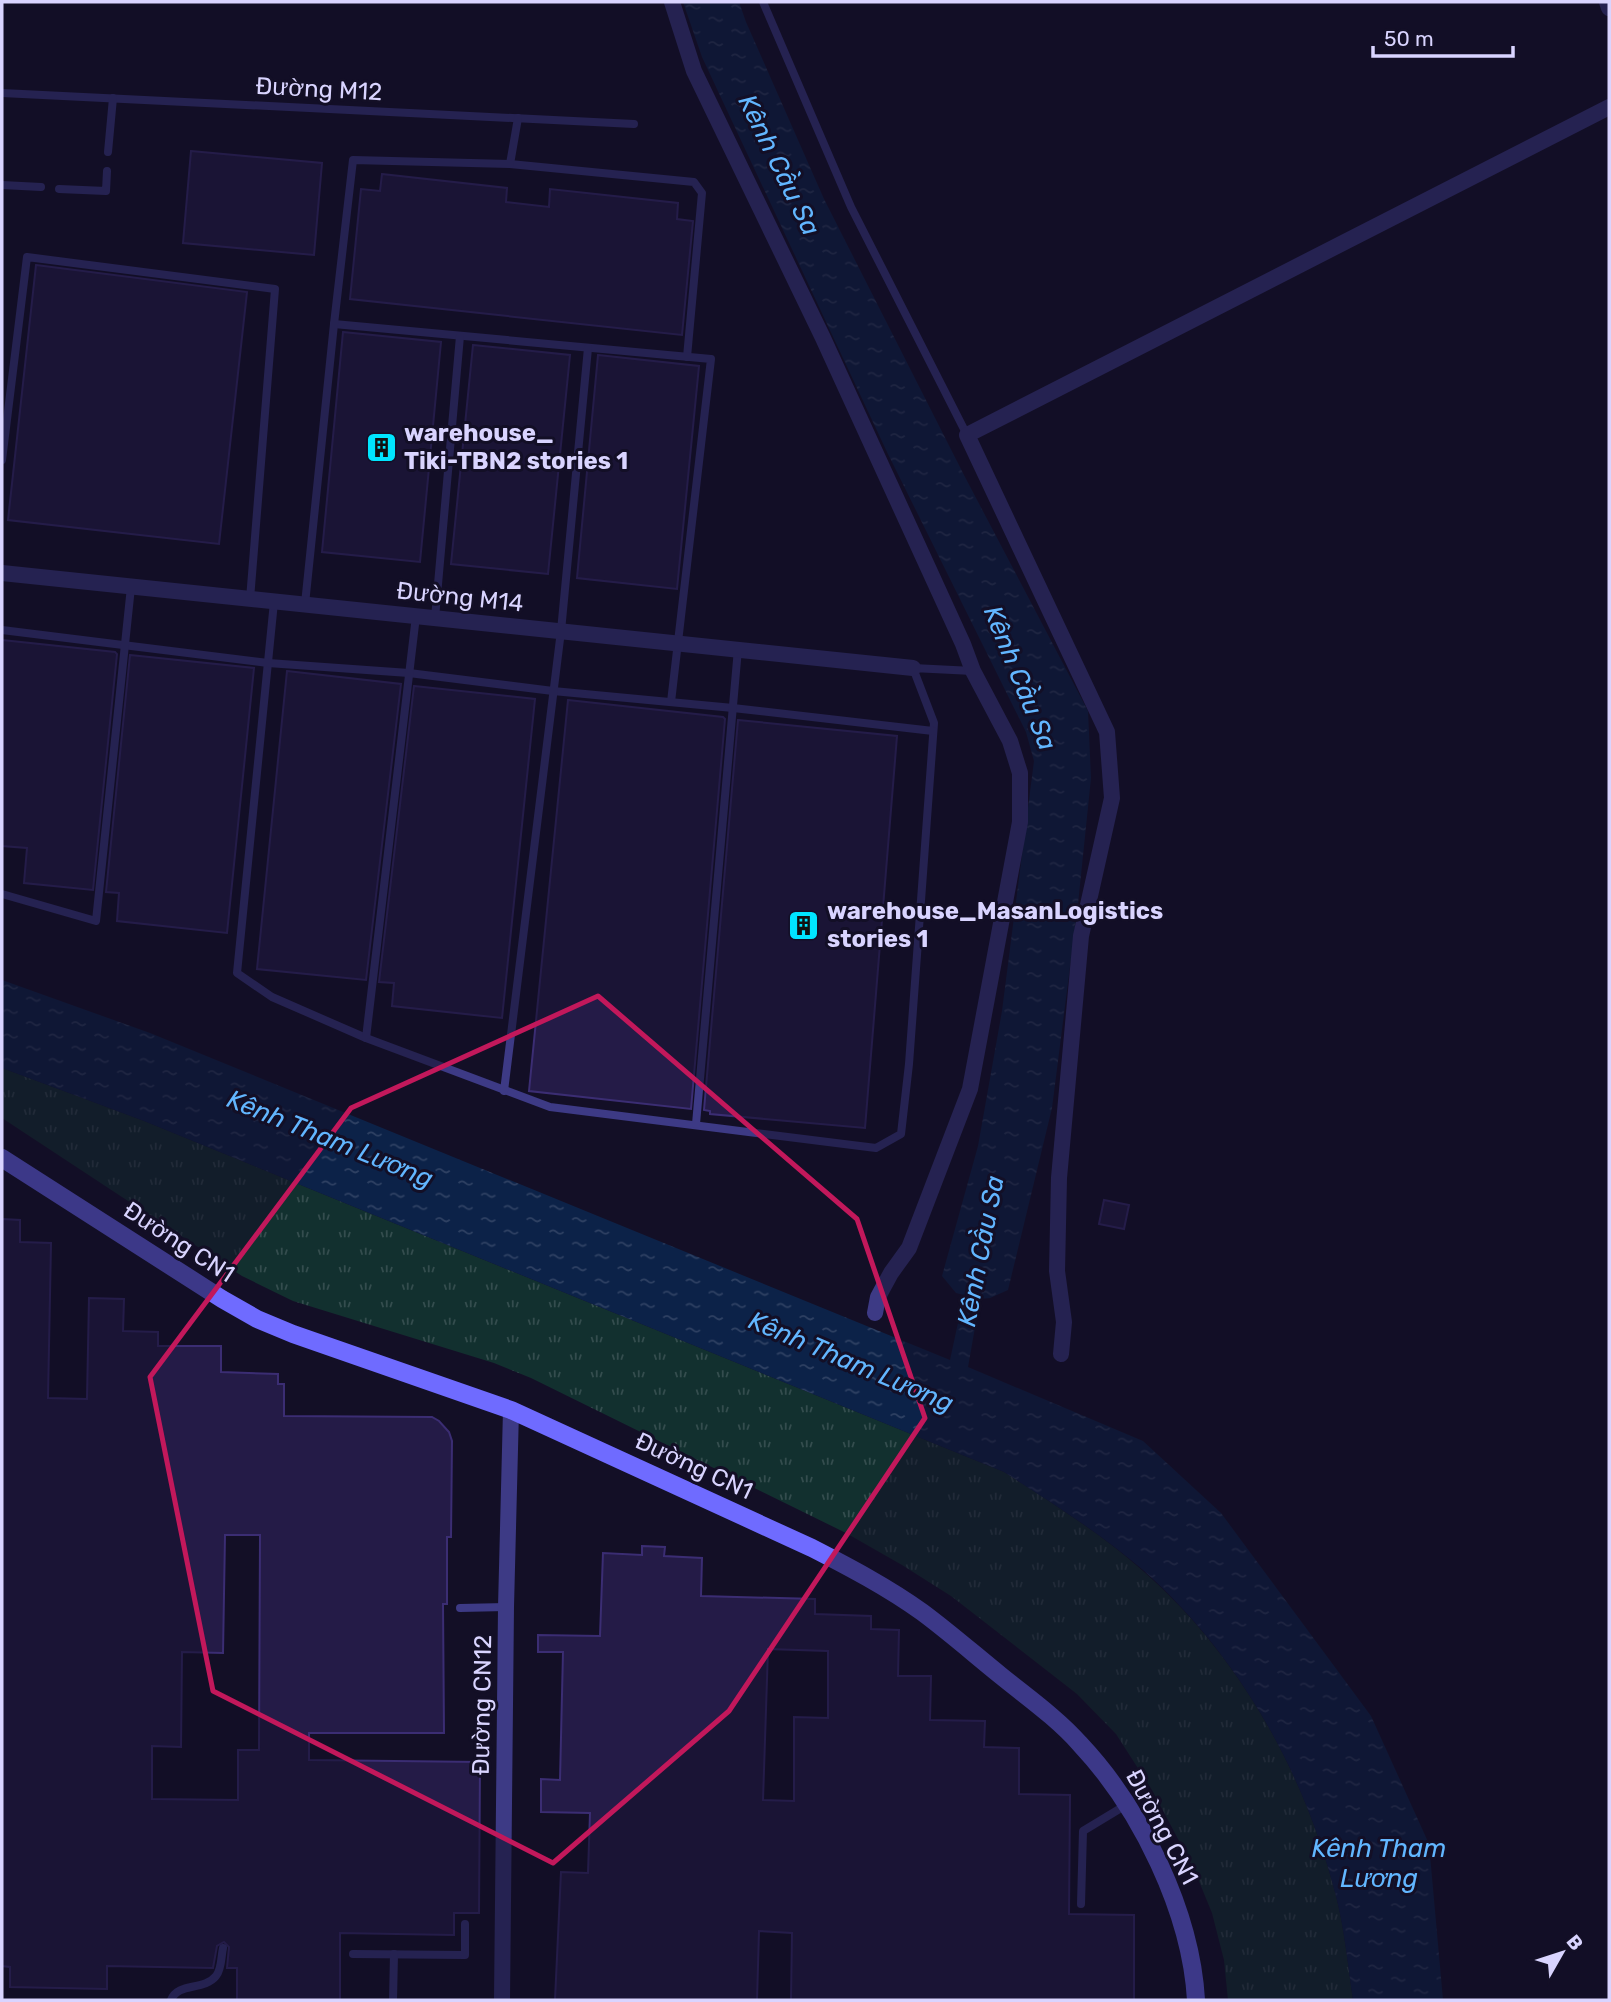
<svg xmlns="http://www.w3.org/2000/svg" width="1611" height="2002" viewBox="0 0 1611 2002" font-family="Rubik,sans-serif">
	<defs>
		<pattern id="grass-tufts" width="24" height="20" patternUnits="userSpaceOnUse" patternTransform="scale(1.75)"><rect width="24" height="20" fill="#12302f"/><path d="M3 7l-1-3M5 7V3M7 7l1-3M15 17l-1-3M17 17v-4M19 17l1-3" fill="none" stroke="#344d4e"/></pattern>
		<pattern id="water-ripples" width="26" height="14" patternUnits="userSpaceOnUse" patternTransform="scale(1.75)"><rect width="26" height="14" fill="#0c2248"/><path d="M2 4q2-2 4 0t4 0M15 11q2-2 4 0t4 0" fill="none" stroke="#2f4163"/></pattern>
	</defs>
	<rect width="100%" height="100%" fill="#130f26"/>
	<path fill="url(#grass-tufts)" d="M2,1068L144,1121L1004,1472C1052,1503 1100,1533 1143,1571C1240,1656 1306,1775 1337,1900C1345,1933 1348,1967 1353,2000H1228L1224,1960L1212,1913L1194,1869L1152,1790L1116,1734L1077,1694L951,1596L902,1565L846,1533L531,1378L494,1363L293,1301L242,1276L2,1118Z"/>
	<path fill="url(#water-ripples)" d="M683,2H739L746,22L824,199L965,477L1088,711L1091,778L1078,904L1052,1108L1008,1290L990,1298L980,1299L968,1367L1143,1441L1221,1513L1371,1716L1429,1844L1443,2000H1353C1348,1967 1345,1933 1337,1900C1306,1775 1240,1656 1143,1570C1100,1533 1052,1503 1004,1472L144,1121L2,1068V980L150,1033L950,1360L964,1295L956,1293L942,1276L978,1146L1002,1011L1034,761L1026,732L887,452L702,57Z"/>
	<g fill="#241b47" stroke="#3b2d73" stroke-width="2" fill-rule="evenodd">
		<polygon points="191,151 322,163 314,255 183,243"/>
		<polygon points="382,174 507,188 506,202 549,207 550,189 678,203 677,219 693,221 682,335 350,299 361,189 380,191"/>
		<polygon points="36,265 247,292 219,544 8,520"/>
		<polygon points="343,332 441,342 420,562 322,552"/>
		<polygon points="473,345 570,355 548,574 451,564"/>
		<polygon points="598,355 699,366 677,589 577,578"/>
		<polygon points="2,640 115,652 117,654 93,890 24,883 27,848 2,846"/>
		<polygon points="130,655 254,668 227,933 117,921 119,893 106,892"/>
		<polygon points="287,671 401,684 366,980 257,969"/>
		<polygon points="414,686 535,699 502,1018 392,1006 394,983 379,982"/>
		<polygon points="568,700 723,717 725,719 691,1109 529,1091"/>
		<polygon points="738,720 897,736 865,1128 710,1114 710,1111 704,1110"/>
		<polygon points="1104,1200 1129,1205 1124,1229 1099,1224"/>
		<path d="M2,1219L20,1220V1242L51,1243L48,1398L87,1399L89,1298L124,1299L123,1331L158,1332V1346H221V1372L278,1374V1384H284V1416L432,1417L439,1421L449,1432L452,1441L451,1537H447V1604H443L444,1733H309V1760L480,1762L479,1913H454V1935L340,1933V2000H237V1968H227L229,1947L224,1942L217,1946L213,1968L107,1966V1989L10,1987V1967L2,1966ZM225,1535H260L259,1750H238V1800L152,1799V1746L181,1747L182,1652L223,1653Z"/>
		<path d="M642,1546L665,1547L664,1556L702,1558L701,1596L815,1599V1614L871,1616V1629L899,1630L898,1676H931L930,1720L985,1721L984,1747L1019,1748V1794L1070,1795L1069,1914L1134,1915V2000H791L792,1933L759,1931L757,2000H555L561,1872L588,1873L590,1813L541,1812V1779L560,1780L563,1652H538V1635L600,1636L603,1553L642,1555ZM768,1649L828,1651V1718L794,1717V1801L763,1800Z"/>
	</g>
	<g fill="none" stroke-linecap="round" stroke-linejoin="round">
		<g stroke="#3d3a85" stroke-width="8">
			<polyline points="763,2 851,207 967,435"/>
			<polyline points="2,93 634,124"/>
			<polyline points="518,118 510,164 694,182 702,193 687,357"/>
			<polyline points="108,152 113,98"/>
			<polyline points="2,185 41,187"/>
			<polyline points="59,189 106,191 107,171"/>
			<polyline points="334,324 711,359 671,702"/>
			<polyline points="2,460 27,257 275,289 250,599"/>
			<polyline points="274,602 237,973 272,997 366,1038 550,1107 876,1148 901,1134 909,1064 934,723 913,668 973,671"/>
			<polyline points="305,604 334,324 353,160 510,164"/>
			<polyline points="435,618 460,336"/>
			<polyline points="2,630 268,663 409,673 553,691 733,708 933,731"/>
			<polyline points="2,894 96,921 131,587"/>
			<polyline points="366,1038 416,616"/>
			<polyline points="504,1091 561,631 588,348"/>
			<polyline points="696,1124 738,649"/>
			<polyline points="460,1608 506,1607"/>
			<polyline points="1081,1904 1083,1831 1126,1805"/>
			<polyline points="353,1954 465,1955 465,1924"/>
			<path d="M171,2000C178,1982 204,1991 216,1976C222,1969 221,1956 223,1948"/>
			<polyline points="393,2000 394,1954"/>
		</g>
		<g stroke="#3d3a85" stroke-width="16">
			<polyline points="672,2 694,71 823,338 963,644 973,671 1010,741 1020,773 1020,822 970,1089 909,1248 891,1273 878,1297 875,1313"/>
			<polyline points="1607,2 1609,8"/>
			<polyline points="2,573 913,668"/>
			<polyline points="1061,1354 1064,1322 1057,1271 1059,1178 1081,936 1112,798 1107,732 967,435 1609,107"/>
			<polyline points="502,2000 506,1607 511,1410"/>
		</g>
		<path stroke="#6f6bff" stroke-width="18" d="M2,1158L222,1299L257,1319L293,1334L511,1410L812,1548C849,1567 887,1587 922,1612C949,1632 974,1654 1000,1675C1027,1697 1057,1718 1080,1744C1141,1809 1191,1912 1196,2000"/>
	</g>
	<path d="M0 0H1611V2002H0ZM598,996L857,1219L925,1418L729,1711L553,1863L213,1691L150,1377L351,1108Z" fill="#130f26" fill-opacity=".55" fill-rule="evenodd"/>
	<path fill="none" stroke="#c2185b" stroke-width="5" stroke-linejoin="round" d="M598,996L857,1219L925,1418L729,1711L553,1863L213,1691L150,1377L351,1108Z"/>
	<defs>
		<symbol id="building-square" viewBox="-11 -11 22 22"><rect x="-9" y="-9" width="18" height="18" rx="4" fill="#00e5ff" stroke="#130f26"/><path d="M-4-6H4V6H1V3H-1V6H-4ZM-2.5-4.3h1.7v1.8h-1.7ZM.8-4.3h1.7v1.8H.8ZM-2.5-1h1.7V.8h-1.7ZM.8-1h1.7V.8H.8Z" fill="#111"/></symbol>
	</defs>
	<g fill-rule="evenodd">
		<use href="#building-square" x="364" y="430" width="35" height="35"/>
		<use href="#building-square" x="786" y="908" width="35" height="35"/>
	</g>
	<g text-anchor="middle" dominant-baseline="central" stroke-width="6" stroke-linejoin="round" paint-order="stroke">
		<g font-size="24" fill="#d9d4ff" stroke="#130f26">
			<text transform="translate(319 89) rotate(3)">Đường M12</text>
			<text transform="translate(460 597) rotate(6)">Đường M14</text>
			<text transform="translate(179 1242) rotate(33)">Đường CN1</text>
			<text transform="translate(694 1466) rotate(25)">Đường CN1</text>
			<text transform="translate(482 1705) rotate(-89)">Đường CN12</text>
			<text transform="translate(1162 1827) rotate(62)">Đường CN1</text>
		</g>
		<g font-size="24" font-weight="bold" fill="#d9d4ff" stroke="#130f26" text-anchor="start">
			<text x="404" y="433">warehouse_<tspan x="404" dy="28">Tiki-TBN2 stories 1</tspan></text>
			<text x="827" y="911">warehouse_MasanLogistics<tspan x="827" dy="28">stories 1</tspan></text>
		</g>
		<g font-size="26" font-style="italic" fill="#62b6ff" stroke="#130f26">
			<text transform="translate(779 165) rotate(64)">Kênh Cầu Sa</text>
			<text transform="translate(1020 678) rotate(68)">Kênh Cầu Sa</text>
			<text transform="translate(330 1139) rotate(22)">Kênh Tham Lương</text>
			<text transform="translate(981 1251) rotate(-79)">Kênh Cầu Sa</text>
			<text transform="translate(851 1362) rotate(23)">Kênh Tham Lương</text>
			<text x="1379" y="1848">Kênh Tham<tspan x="1379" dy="30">Lương</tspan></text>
		</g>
	</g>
	<rect width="1611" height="2002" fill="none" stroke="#d9d4ff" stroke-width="7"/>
	<g transform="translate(1562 1953) rotate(51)" stroke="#130f26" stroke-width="5" paint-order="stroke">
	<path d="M0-5L12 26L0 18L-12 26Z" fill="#d9d4ff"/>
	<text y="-10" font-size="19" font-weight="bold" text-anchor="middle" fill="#d9d4ff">B</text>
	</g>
	<path d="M1373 46v10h140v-10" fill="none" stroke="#d9d4ff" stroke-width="3.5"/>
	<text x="1384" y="46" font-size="21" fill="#d9d4ff" stroke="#130f26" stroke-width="5" paint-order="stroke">50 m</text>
</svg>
